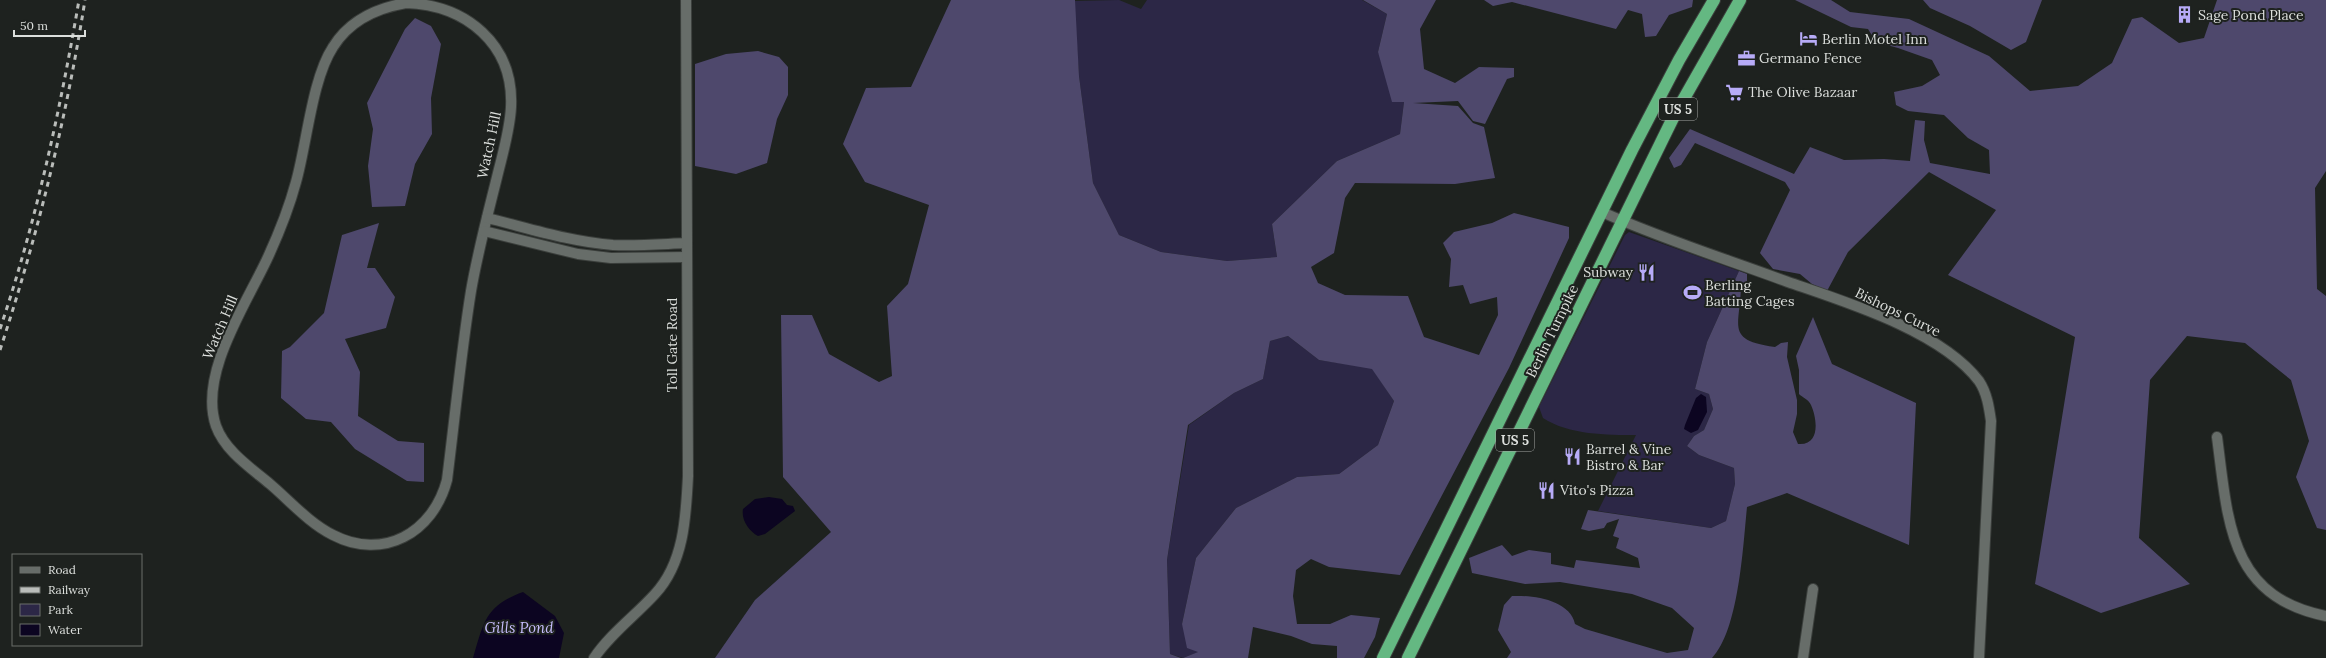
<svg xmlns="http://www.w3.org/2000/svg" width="2326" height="658" viewBox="0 0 2326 658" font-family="Lora,serif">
	<rect width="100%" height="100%" fill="#1e221f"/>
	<g fill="#2c2746">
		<polygon points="1119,0 1141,9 1147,0 1362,0 1387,14 1378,52 1404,102 1400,134 1337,161 1272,224 1277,257 1227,261 1161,252 1119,235 1093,183 1079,76 1074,1"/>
		<path d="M1629,232L1739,271L1707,342L1695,389L1709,394L1713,409L1704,430L1694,436L1687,446L1699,455L1734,468L1735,484L1726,521L1711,528L1598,511L1636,435C1607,435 1569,435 1543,418L1539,407L1625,235Z"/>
		<polygon points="1288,336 1319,360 1372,368 1394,401 1378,445 1339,474 1297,477 1236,508 1196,558 1182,624 1199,652 1183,658 1170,654 1167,560 1189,425 1234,393 1263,379 1270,341"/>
	</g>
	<g fill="#4e486c">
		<polygon points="951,0 1075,0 1079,76 1093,183 1119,235 1161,252 1227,261 1277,257 1272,224 1337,161 1400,134 1404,102 1392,102 1378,52 1387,14 1363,0 1436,0 1420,29 1424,69 1455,83 1479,67 1514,68 1514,77 1507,79 1485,124 1473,121 1458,101 1413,103 1458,106 1473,123 1484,127 1495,178 1455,184 1355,183 1345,198 1334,253 1311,267 1318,283 1345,295 1408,296 1424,337 1479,355 1498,315 1497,297 1470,304 1463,285 1449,287 1451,259 1443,243 1454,232 1492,223 1514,213 1569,227 1569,238 1509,368 1400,575 1329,567 1311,559 1296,570 1293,596 1297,624 1330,624 1351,615 1380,618 1375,637 1364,658 1337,658 1337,646 1312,644 1291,636 1253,627 1248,658 1183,658 1198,652 1187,648 1182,624 1196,558 1236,508 1297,477 1339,474 1378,445 1394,401 1372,369 1319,360 1288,336 1270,341 1263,379 1234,393 1188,425 1167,560 1170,654 1181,658 715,658 755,600 831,532 783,477 781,315 812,315 829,354 879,382 892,376 887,306 908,284 929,205 865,182 843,144 866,88 911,87"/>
		<polygon points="1484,0 1693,0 1692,7 1669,15 1656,36 1645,37 1642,14 1628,10 1616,29 1512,2 1493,6"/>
		<polygon points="1795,0 1831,0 1850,12 1909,19 1989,56 2030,91 2078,86 2112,63 2132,19 2142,17 2179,43 2204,38 2217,0 2326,0 2326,171 2315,188 2317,289 2326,296 2326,530 2317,528 2296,477 2309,441 2291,380 2245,343 2187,336 2150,380 2139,538 2190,584 2101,613 2035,584 2075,337 1948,275 1996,210 1929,172 1848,252 1827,291 1812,284 1800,274 1773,269 1760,253 1790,190 1785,182 1695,143 1681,165 1674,168 1669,158 1690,129 1794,174 1810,147 1844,160 1884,159 1910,161 1915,120 1925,121 1924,140 1930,163 1990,174 1989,150 1968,138 1944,115 1908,111 1896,105 1894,92 1922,86 1940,75 1932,60 1898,48 1876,42 1868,29 1851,27"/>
		<polygon points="1923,0 2042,0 2026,42 2011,50 1970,26 1930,8"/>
		<polygon points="415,18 431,26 441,44 431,98 432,134 415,164 405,206 372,207 368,166 373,129 367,103 405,29"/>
		<polygon points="758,51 779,57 788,67 788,95 777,119 767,163 736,174 695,166 695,64 726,54"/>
		<polygon points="379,223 367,268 375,268 395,297 386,328 345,339 360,372 358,416 398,441 424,443 424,482 407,481 355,449 331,422 306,419 281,398 282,351 290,347 324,313 342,235"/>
		<path d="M1739,271L1747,274V281L1741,287C1740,327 1725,340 1775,347L1781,343L1788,342L1787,357L1797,400V414L1793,432L1798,444C1821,446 1817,418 1811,405C1809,400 1802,397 1799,394V370L1796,356L1813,317L1832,364L1916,403L1909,545L1787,493L1747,507C1743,546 1739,630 1712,658H1507L1511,652L1498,630L1504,605L1512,596C1533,595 1570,600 1575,624L1585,629L1667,653L1688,650L1694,628L1672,608L1632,594L1560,582L1525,584L1472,573L1469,558L1502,545L1512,556L1529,550L1551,553V564L1574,568L1576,560L1640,568L1638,558L1616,548L1619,538L1613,536L1619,519L1607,523L1604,528L1589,531L1581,529L1588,510L1711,528L1726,521L1735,484L1734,468L1699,455L1687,446L1694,436L1704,430L1713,409L1709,394L1695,389L1707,342Z"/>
	</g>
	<g fill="#0c0521">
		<polygon points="1701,394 1706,397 1707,412 1698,430 1691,433 1684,429 1685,425 1696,398"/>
		<path d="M769,497L782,499L787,505L793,506L795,511L765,534L758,536C749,531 741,520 743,509L755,499Z"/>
		<path d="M523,592L555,616L564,633L559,658H473C484,622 485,606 523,592Z"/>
	</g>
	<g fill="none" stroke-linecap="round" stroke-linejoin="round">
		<defs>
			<g id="minor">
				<path d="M406,3C466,5 514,44 511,107C510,128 504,149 499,169C489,210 478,250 471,291C461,353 455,417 447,480C433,533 383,561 333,535C309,523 290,501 270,484C251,468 225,451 216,426C198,374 247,303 268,257C279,233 289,208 296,182C307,143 312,79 333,47C349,21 377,8 406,3Z"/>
				<path d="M1602,212C1662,239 1726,259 1788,282C1846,302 1941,331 1979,381C1987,393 1989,407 1991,421L1979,658"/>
				<path d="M487,218C528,228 571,242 613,245C638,246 662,244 687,243"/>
				<polyline points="484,231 578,254 611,258 687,257"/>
				<path d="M2217,437C2228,519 2228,597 2326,616"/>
				<path d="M594,658C611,633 635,616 655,594C684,563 686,517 688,476L686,0"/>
				<polyline points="1803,658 1813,589"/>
			</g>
			<g id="highway">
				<polyline points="1383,658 1632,150 1679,60 1714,0"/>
				<polyline points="1408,658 1674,116 1740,0"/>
			</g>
		</defs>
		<use href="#minor" stroke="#3b3f3c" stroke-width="12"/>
		<use href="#highway" stroke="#3b3f3c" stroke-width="14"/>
		<use href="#minor" stroke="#676d69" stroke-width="10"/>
		<use href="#highway" stroke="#64b882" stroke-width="12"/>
		<g stroke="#babdba" stroke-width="3" stroke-dasharray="5 5" stroke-linecap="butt">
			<path d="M0,329C36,222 60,111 79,0"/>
			<path d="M0,350C38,234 66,120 85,0"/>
		</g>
	</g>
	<defs>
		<symbol id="building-bare" viewBox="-9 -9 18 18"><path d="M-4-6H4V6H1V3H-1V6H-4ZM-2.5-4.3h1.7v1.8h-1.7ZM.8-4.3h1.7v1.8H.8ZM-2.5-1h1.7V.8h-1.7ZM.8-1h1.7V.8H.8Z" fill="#b7abf7" stroke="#1e221f" stroke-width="2.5" paint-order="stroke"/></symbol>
		<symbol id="hotel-bare" viewBox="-9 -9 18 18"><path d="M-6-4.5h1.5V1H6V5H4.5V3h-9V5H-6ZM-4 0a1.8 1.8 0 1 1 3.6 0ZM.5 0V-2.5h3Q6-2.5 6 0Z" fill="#b7abf7" stroke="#1e221f" stroke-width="2.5" paint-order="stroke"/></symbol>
		<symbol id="office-bare" viewBox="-9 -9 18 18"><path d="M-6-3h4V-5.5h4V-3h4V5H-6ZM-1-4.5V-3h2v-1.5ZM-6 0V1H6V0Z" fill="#b7abf7" stroke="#1e221f" stroke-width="2.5" paint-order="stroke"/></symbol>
		<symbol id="supermarket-bare" viewBox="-9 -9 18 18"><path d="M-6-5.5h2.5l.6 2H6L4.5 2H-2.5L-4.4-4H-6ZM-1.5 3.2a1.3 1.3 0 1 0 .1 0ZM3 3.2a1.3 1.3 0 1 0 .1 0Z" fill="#b7abf7" stroke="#1e221f" stroke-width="2.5" paint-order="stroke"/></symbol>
		<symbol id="restaurant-bare" viewBox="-9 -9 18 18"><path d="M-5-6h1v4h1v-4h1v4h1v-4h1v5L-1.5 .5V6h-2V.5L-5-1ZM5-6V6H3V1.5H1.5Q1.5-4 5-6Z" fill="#b7abf7" stroke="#1e221f" stroke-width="2.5" paint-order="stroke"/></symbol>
		<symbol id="stadium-bare" viewBox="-9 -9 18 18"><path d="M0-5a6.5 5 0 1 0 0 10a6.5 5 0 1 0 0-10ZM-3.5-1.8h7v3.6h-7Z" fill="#b7abf7" stroke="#1e221f" stroke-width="2.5" paint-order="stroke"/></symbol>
	</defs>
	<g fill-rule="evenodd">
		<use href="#building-bare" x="2172" y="2" width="25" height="25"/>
		<use href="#hotel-bare" x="1796" y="26" width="25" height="25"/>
		<use href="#office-bare" x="1734" y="46" width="25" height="25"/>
		<use href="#supermarket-bare" x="1722" y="80" width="25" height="25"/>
		<use href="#restaurant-bare" x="1634" y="260" width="25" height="25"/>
		<use href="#stadium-bare" x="1680" y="280" width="25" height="25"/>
		<use href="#restaurant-bare" x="1560" y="444" width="25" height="25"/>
		<use href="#restaurant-bare" x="1534" y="478" width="25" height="25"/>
	</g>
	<g text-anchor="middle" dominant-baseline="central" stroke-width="4" stroke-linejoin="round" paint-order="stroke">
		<g fill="#1e221f" stroke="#a3a6a3" stroke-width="1">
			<rect x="1659" y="98" width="38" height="22" rx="3"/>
			<rect x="1496" y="429" width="38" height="22" rx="3"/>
		</g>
		<g font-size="13" font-weight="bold" fill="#dcdfdc">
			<text x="1678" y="109">US 5</text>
			<text x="1515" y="440">US 5</text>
		</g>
		<g font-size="14" fill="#dcdfdc" stroke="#1e221f" text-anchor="start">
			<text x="2198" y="15">Sage Pond Place</text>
			<text x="1822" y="39">Berlin Motel Inn</text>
			<text x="1759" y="58">Germano Fence</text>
			<text x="1748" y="92">The Olive Bazaar</text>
			<text x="1633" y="272" text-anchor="end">Subway</text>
			<text x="1705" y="285">Berling<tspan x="1705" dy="16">Batting Cages</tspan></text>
			<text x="1586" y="449">Barrel &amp; Vine<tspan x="1586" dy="16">Bistro &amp; Bar</tspan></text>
			<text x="1560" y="490">Vito's Pizza</text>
		</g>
		<g font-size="14" fill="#dcdfdc" stroke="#1e221f">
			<text transform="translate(489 145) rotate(-78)">Watch Hill</text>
			<text transform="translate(1898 312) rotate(26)">Bishops Curve</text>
			<text transform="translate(220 327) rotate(-67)">Watch Hill</text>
			<text transform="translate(1552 331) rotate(-64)">Berlin Turnpike</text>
			<text transform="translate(672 345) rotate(-90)">Toll Gate Road</text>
		</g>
		<g font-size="15" font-style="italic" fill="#c6bdfc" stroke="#1e221f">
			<text x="519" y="627">Gills Pond</text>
		</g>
	</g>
	<rect x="12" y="554" width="130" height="92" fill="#1e221f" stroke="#6a6e6b"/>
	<rect x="20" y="567" width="20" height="6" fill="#676d69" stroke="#6a6e6b"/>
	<text x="48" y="574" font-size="12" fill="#dcdfdc">Road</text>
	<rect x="20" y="587" width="20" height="6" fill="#babdba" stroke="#6a6e6b"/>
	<text x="48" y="594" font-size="12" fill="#dcdfdc">Railway</text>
	<rect x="20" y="604" width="20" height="12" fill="#2c2746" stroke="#6a6e6b"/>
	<text x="48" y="614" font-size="12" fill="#dcdfdc">Park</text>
	<rect x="20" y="624" width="20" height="12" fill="#0c0521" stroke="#6a6e6b"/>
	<text x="48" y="634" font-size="12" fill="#dcdfdc">Water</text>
	<path d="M14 30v6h71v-6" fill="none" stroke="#dcdfdc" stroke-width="2"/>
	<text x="20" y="30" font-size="12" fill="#dcdfdc" stroke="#1e221f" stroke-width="3" paint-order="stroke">50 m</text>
</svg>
